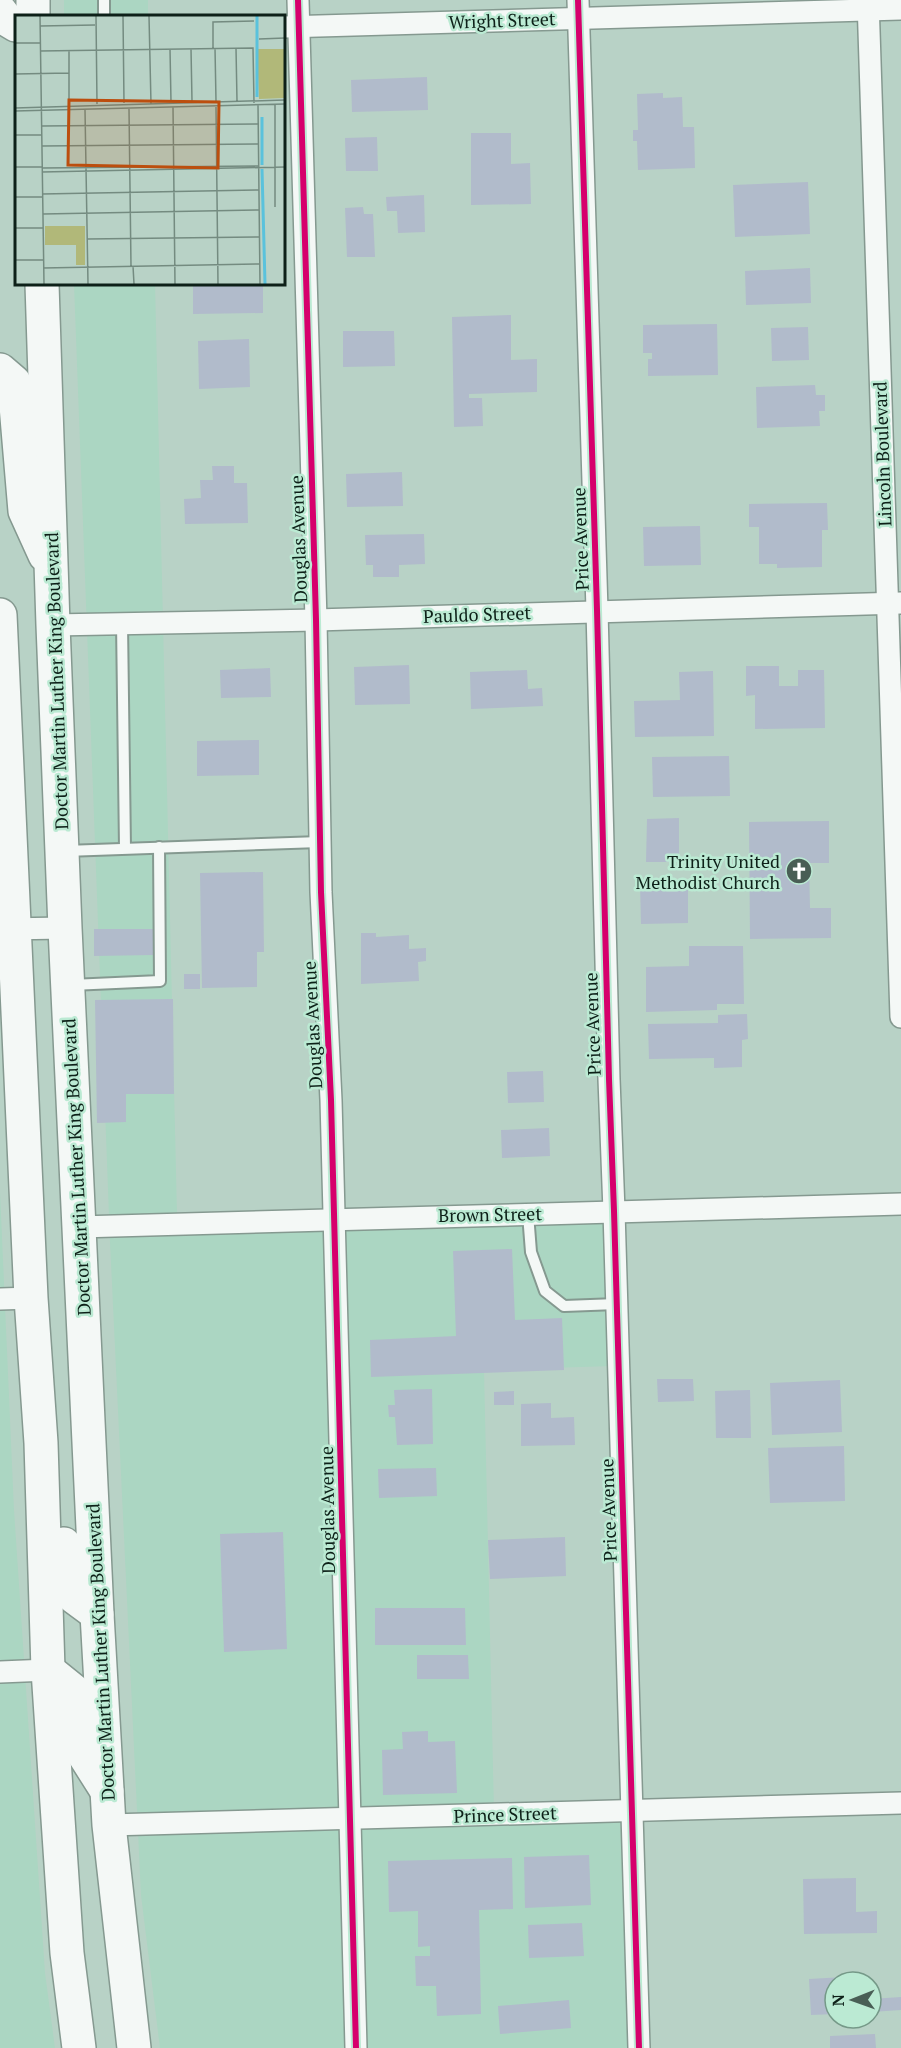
<svg xmlns="http://www.w3.org/2000/svg" width="901" height="2048" viewBox="0 0 901 2048" font-family="'PT Serif',serif">
	<rect width="100%" height="100%" fill="#b8d2c6"/>
	<g fill="#abd6c2">
		<rect x="64" y="0" width="84" height="16"/>
		<polygon points="74,284 155,284 177,1214 608,1206 613,1366 484,1370 494,1812 625,1809 631,2048 160,2048 141,1895 110,1242"/>
		<polygon points="0,1192 14,1510 45,1973 55,2048 0,2048"/>
	</g>
	<g fill="#b1bbcb">
		<polygon points="427,77 428,110 352,112 351,80"/>
		<polygon points="663,93 663,98 682,97 683,127 694,127 695,168 638,170 637,141 633,141 633,130 638,130 637,94"/>
		<polygon points="471,133 511,133 511,164 530,163 531,204 471,205"/>
		<polygon points="377,137 378,171 346,171 345,138"/>
		<polygon points="808,182 810,234 735,237 733,185"/>
		<polygon points="424,195 425,232 398,233 397,211 387,211 386,197"/>
		<polygon points="363,207 364,214 373,214 375,257 347,257 345,208"/>
		<polygon points="810,268 811,303 746,305 745,271"/>
		<polygon points="193,284 263,284 263,313 193,314"/>
		<polygon points="511,315 511,360 537,359 537,392 469,394 469,398 482,398 483,426 454,427 452,317"/>
		<polygon points="717,324 718,375 648,376 648,359 652,359 652,353 643,353 643,325"/>
		<polygon points="808,327 809,360 772,361 771,328"/>
		<polygon points="343,331 394,331 395,366 343,367"/>
		<polygon points="249,339 250,387 199,389 198,341"/>
		<polygon points="815,385 816,395 825,395 825,411 819,411 820,426 757,428 756,387"/>
		<polygon points="212,466 234,466 234,483 247,483 248,523 185,524 184,499 201,498 200,480 213,480"/>
		<polygon points="402,472 403,506 347,507 346,474"/>
		<polygon points="827,503 828,530 822,530 822,567 777,568 777,564 759,564 759,527 749,527 749,504"/>
		<polygon points="700,526 701,565 644,566 643,527"/>
		<polygon points="424,534 425,564 399,565 399,577 373,577 373,565 366,565 365,535"/>
		<polygon points="409,665 410,704 355,705 354,667"/>
		<polygon points="746,666 779,666 779,686 798,686 798,670 824,670 825,728 755,729 755,695 746,696"/>
		<polygon points="270,668 271,697 221,698 220,670"/>
		<polygon points="527,670 528,689 542,688 543,706 471,709 470,672"/>
		<polygon points="713,671 714,736 635,737 634,701 680,700 679,672"/>
		<polygon points="259,740 259,775 197,776 197,741"/>
		<polygon points="729,756 730,796 653,797 652,757"/>
		<polygon points="679,818 679,862 646,862 647,819"/>
		<polygon points="829,821 829,863 809,863 810,908 831,908 831,938 750,939 749,822"/>
		<polygon points="263,872 264,952 257,952 257,987 202,988 200,873"/>
		<polygon points="688,882 688,923 641,924 640,883"/>
		<polygon points="94,929 153,929 153,955 94,956"/>
		<polygon points="361,933 376,933 376,937 409,935 409,949 426,948 426,961 418,962 419,981 361,984"/>
		<polygon points="689,946 743,946 744,1004 717,1004 717,1010 646,1012 646,967 689,966"/>
		<rect x="184" y="974" width="16" height="15"/>
		<polygon points="173,999 174,1094 126,1094 126,1122 97,1123 95,1000"/>
		<polygon points="747,1014 748,1039 742,1040 742,1067 714,1068 714,1058 649,1059 648,1024 718,1023 718,1015"/>
		<polygon points="543,1071 544,1102 508,1103 507,1072"/>
		<polygon points="549,1128 550,1156 502,1158 501,1130"/>
		<polygon points="512,1249 515,1320 562,1318 564,1370 371,1377 370,1340 456,1336 453,1251"/>
		<polygon points="657,1379 693,1379 694,1401 658,1402"/>
		<polygon points="840,1380 842,1432 772,1435 770,1383"/>
		<polygon points="432,1389 433,1444 397,1445 395,1417 389,1417 388,1405 395,1405 394,1390"/>
		<polygon points="750,1390 751,1438 716,1438 715,1391"/>
		<polygon points="514,1391 514,1405 494,1405 494,1392"/>
		<polygon points="551,1403 551,1418 574,1417 575,1445 521,1446 521,1404"/>
		<polygon points="844,1446 845,1501 770,1503 768,1448"/>
		<polygon points="436,1468 437,1496 379,1498 378,1469"/>
		<polygon points="283,1532 287,1649 224,1652 220,1534"/>
		<polygon points="565,1537 566,1576 490,1579 488,1540"/>
		<polygon points="375,1608 465,1608 466,1645 375,1645"/>
		<polygon points="417,1655 468,1655 469,1679 417,1679"/>
		<polygon points="428,1731 428,1742 455,1741 457,1793 383,1795 382,1750 403,1749 402,1732"/>
		<polygon points="589,1855 591,1905 525,1908 524,1857"/>
		<polygon points="512,1858 513,1909 479,1910 481,2014 437,2016 436,1986 416,1986 415,1956 430,1956 430,1946 418,1947 418,1911 389,1912 388,1861"/>
		<polygon points="856,1878 856,1912 877,1911 877,1933 804,1934 803,1879"/>
		<polygon points="582,1923 584,1956 529,1958 528,1925"/>
		<polygon points="862,1976 863,1982 835,1982 835,2014 811,2015 809,1979"/>
		<polygon points="901,1997 901,2010 871,2012 871,1999"/>
		<polygon points="569,2000 571,2028 500,2034 498,2006"/>
		<polygon points="875,2034 876,2048 830,2048 830,2036"/>
	</g>
	<g fill="none" stroke-linecap="round" stroke-linejoin="round">
		<defs>
			<g id="service">
				<polyline points="104,0 104,16"/>
				<polyline points="122,623 125,848"/>
				<polyline points="65,851 320,842"/>
				<polyline points="71,985 160,981 159,847"/>
				<polyline points="528,1214 531,1252 545,1291 564,1306 617,1304"/>
			</g>
			<g id="minor">
				<polyline points="298,0 316,620 321,892 331,1100 356,2048"/>
				<polyline points="578,0 597,610 609,1079 614,1211 639,2048"/>
				<polyline points="868,0 901,1017"/>
				<polyline points="284,27 901,9"/>
				<polyline points="53,625 316,620 901,603"/>
				<polyline points="4,929 65,928"/>
				<polyline points="79,1227 901,1204"/>
				<polyline points="0,1299 31,1298"/>
				<polyline points="0,1672 48,1670"/>
				<polyline points="109,1825 901,1803"/>
			</g>
			<g id="primary">
				<polyline points="33,0 33,16"/>
				<polyline points="0,11 6,19 16,25"/>
				<polyline points="42,284 53,625 65,928 97,1614 109,1825 134,2048"/>
				<polyline points="0,370 14,382 25,511 45,555"/>
				<polyline points="0,615 31,1298 41,1443 48,1670 67,1953 79,2048"/>
				<polyline points="64,1544 67,1586 74,1597 97,1614"/>
				<polyline points="48,1670 74,1691 81,1750 107,1791"/>
			</g>
		</defs>
		<use href="#service" stroke="#859990" stroke-width="14"/>
		<use href="#minor" stroke="#859990" stroke-width="24"/>
		<use href="#primary" stroke="#859990" stroke-width="36"/>
		<use href="#service" stroke="#f4f8f6" stroke-width="10"/>
		<use href="#minor" stroke="#f4f8f6" stroke-width="21"/>
		<use href="#primary" stroke="#f4f8f6" stroke-width="33"/>
		<defs>
			<g id="cycleway">
				<polyline points="298,0 316,620 321,892 331,1100 356,2048"/>
				<polyline points="578,0 597,610 609,1079 614,1211 639,2048"/>
			</g>
		</defs>
		<use href="#cycleway" stroke="#bbead3" stroke-width="10"/>
		<use href="#cycleway" stroke="#d6006c" stroke-width="6"/>
	</g>
	<defs>
		<symbol id="church-disc" viewBox="-11 -11 22 22"><circle r="9.5" fill="#495e55" stroke="#bbead3"/><path d="M-1.2-6h2.4v3.5h3.3v2.4h-3.3V6h-2.4V-.1h-3.3v-2.4h3.3Z" fill="#fff"/></symbol>
	</defs>
	<g fill-rule="evenodd">
		<use href="#church-disc" x="784" y="856" width="30" height="30"/>
	</g>
	<g text-anchor="middle" dominant-baseline="central" stroke-width="5" stroke-linejoin="round" paint-order="stroke">
		<g font-size="18" fill="#0d2018" stroke="#bbead3">
			<text transform="translate(502 20) rotate(-2)">Wright Street</text>
			<text transform="translate(882 454) rotate(-92)">Lincoln Boulevard</text>
			<text transform="translate(298 539) rotate(-92)">Douglas Avenue</text>
			<text transform="translate(580 539) rotate(-92)">Price Avenue</text>
			<text transform="translate(477 614) rotate(-2)">Pauldo Street</text>
			<text transform="translate(56 681) rotate(-92)">Doctor Martin Luther King Boulevard</text>
			<text transform="translate(592 1024) rotate(-92)">Price Avenue</text>
			<text transform="translate(312 1025) rotate(-93)">Douglas Avenue</text>
			<text transform="translate(76 1167) rotate(-93)">Doctor Martin Luther King Boulevard</text>
			<text transform="translate(490 1214) rotate(-1)">Brown Street</text>
			<text transform="translate(327 1510) rotate(-91)">Douglas Avenue</text>
			<text transform="translate(608 1510) rotate(-92)">Price Avenue</text>
			<text transform="translate(100 1652) rotate(-93)">Doctor Martin Luther King Boulevard</text>
			<text transform="translate(505 1814) rotate(-2)">Prince Street</text>
		</g>
		<g font-size="18" fill="#0d2018" stroke="#bbead3" text-anchor="end">
			<text x="780" y="861">Trinity United<tspan x="780" dy="21">Methodist Church</tspan></text>
		</g>
	</g>
	<g transform="translate(15 15)">
		<rect width="270" height="270" fill="#b8d2c6"/>
		<path d="M242,34H270V83L244,84ZM30,211H70V250H61V230H30Z" fill="#b1b879"/>
		<path fill="none" stroke="#5ac2dc" stroke-width="3" d="M242,1V82M247,102V150M247,154L250,269"/>
		<path fill="none" stroke="#748b80" stroke-width="1.5" d="M25,1L29,269M81,1L82,89M108,1L109,88M134,1L136,89M25,11L80,10M244,24L270,23M0,28H25M198,33V7L239,6M200,33L201,86M221,33L222,86M155,34L156,87M176,34L177,86M25,36L238,33L239,88M0,59L54,58M260,89V192M243,90L245,269M54,91V36M158,92L160,269M201,92L203,269M0,93L270,85M114,94L116,251M70,95L73,269M0,96L270,89M27,111L244,109M0,120H27M27,131L244,129M0,152H27M27,153L244,151M27,157L270,152M27,179L244,175M0,182H28M28,199L244,195M0,213H28M72,224L244,222M0,245H28M118,251L119,269M28,253L245,249"/>
		<path fill="#bc4e0e" fill-opacity="0.15" stroke="#bc4e0e" stroke-width="3" d="M54,85L204,87L203,153L53,150Z"/>
		<rect width="270" height="270" fill="none" stroke="#0d2018" stroke-width="3"/>
	</g>
	<g transform="translate(853 2000) rotate(269)"><circle r="28" fill="#bbead3" stroke="#759988" stroke-width="1.5"/>
	<path d="M0-4.5L10 22L0 15L-10 22Z" fill="#495e55"/>
	<text y="-9" font-size="16" font-weight="bold" text-anchor="middle" fill="#0d2018">N</text>
	</g>
</svg>
